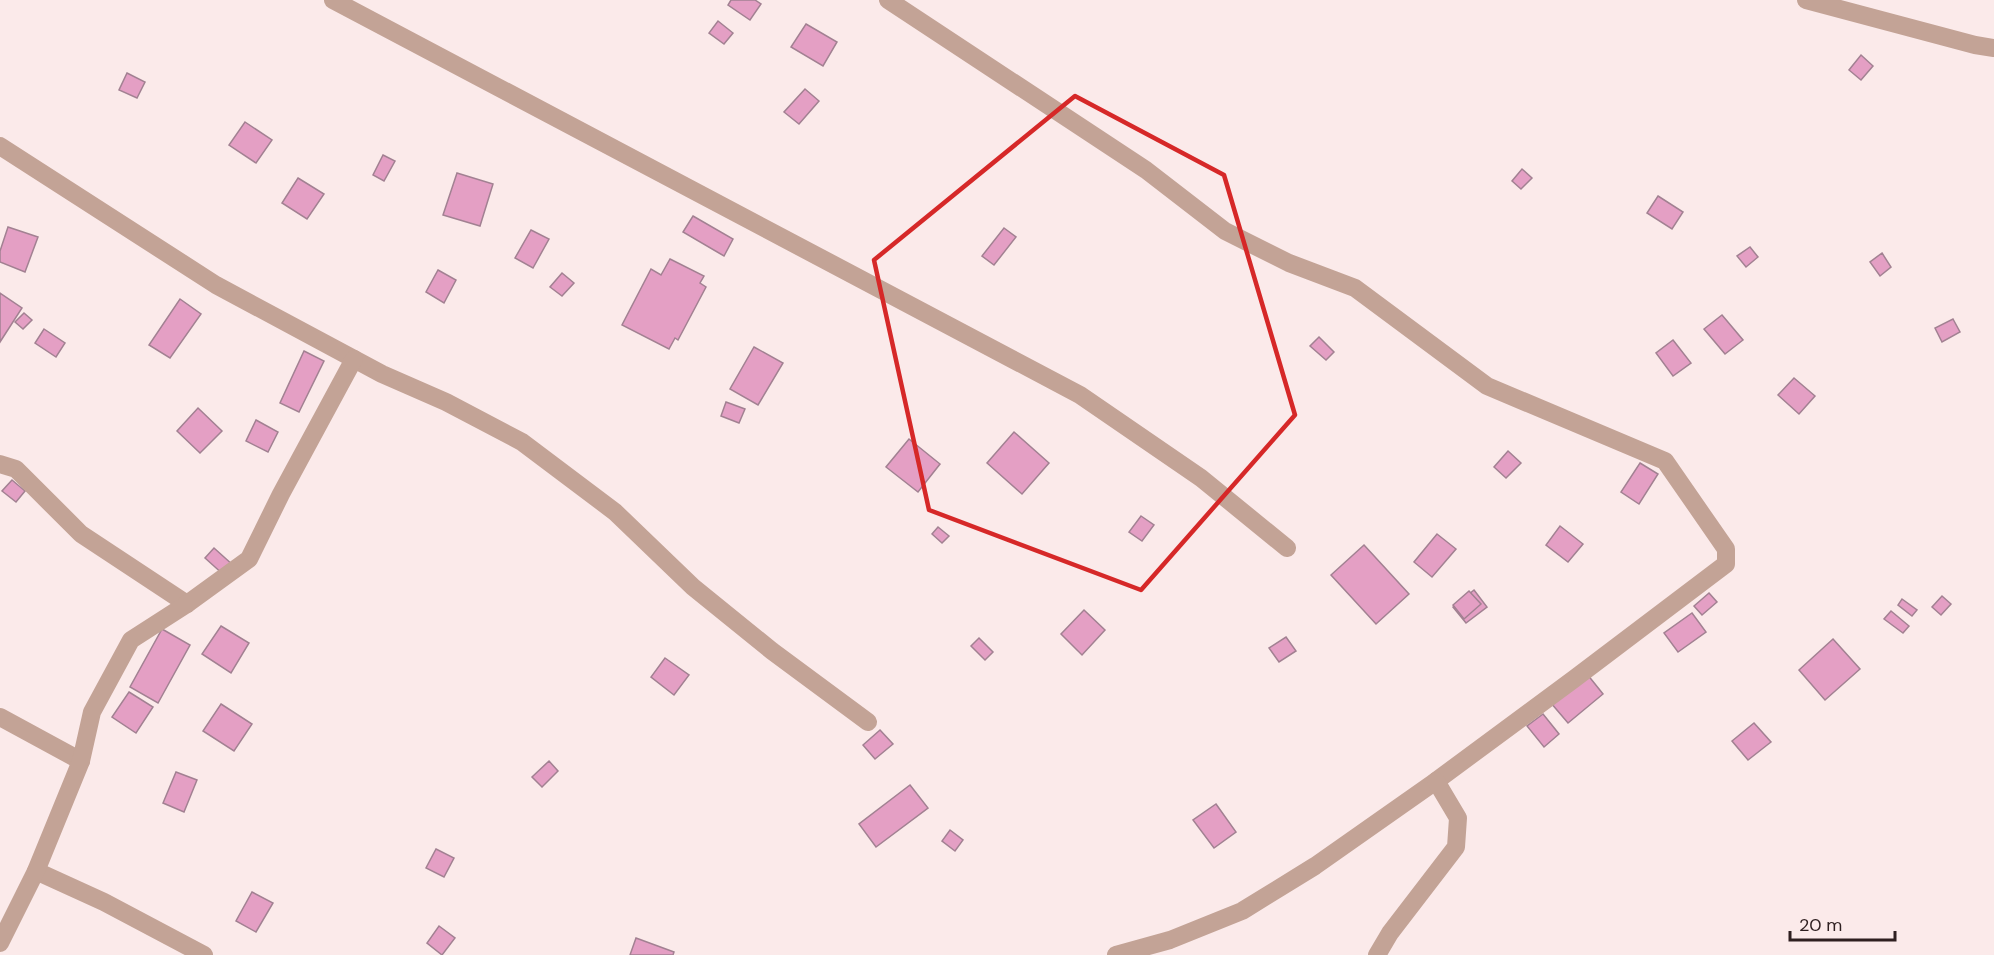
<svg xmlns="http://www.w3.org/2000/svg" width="1994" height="955" viewBox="0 0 1994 955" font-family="'DM Sans',sans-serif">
	<rect width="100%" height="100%" fill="#fbeaea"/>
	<g fill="#e49fc4" stroke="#a28192" stroke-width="1.5">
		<polygon points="731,0 755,0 761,4 750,20 728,5"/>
		<polygon points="718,21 733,33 724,44 709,33"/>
		<polygon points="806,24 837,42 823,66 791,47"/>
		<polygon points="1861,55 1873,66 1861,80 1849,70"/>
		<polygon points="127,73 145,82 137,98 119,90"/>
		<polygon points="805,89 819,101 799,124 784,112"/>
		<polygon points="245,122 272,140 256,163 229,145"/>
		<polygon points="383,155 395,161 384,181 373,175"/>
		<polygon points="1522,169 1532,178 1521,189 1512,181"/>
		<polygon points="457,173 493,184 480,226 443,215"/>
		<polygon points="298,178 324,194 307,219 282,203"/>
		<polygon points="1658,196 1683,212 1672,229 1647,213"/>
		<polygon points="693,216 733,239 724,256 683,232"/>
		<polygon points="8,227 38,237 25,272 0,262 0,251"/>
		<polygon points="1004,228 1016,237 994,265 982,256"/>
		<polygon points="531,230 549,239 533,268 515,258"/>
		<polygon points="1750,247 1758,257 1746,267 1737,256"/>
		<polygon points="1882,253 1891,267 1880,276 1870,262"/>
		<polygon points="670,259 704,276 700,283 706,287 678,340 675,338 669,349 622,325 651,269 661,275"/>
		<polygon points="438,270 456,280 444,303 426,292"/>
		<polygon points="562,273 574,283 562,296 550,287"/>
		<polygon points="0,293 22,308 0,342"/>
		<polygon points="180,299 201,314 170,358 149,345"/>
		<polygon points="24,313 32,320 23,329 15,322"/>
		<polygon points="1722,315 1743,340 1725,354 1704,329"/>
		<polygon points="1953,319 1960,332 1942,342 1935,328"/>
		<polygon points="44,329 65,343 56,357 35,343"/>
		<polygon points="1319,337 1334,352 1326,360 1310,346"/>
		<polygon points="1673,340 1691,363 1673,376 1656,353"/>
		<polygon points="754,347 783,363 758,405 730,389"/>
		<polygon points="304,351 324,361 299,412 280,403"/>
		<polygon points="1794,378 1815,396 1799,414 1778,395"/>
		<polygon points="726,402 745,409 739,423 721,416"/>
		<polygon points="198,408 222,431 200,453 177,431"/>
		<polygon points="256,420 278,432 268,452 246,441"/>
		<polygon points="1014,432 1049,463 1022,494 987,463"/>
		<polygon points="909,439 940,464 918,492 886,467"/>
		<polygon points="1508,451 1521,463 1506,478 1494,467"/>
		<polygon points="1640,463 1658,474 1639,504 1621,492"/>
		<polygon points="12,480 25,491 16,502 2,491"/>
		<polygon points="1141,516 1154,525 1142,541 1129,532"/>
		<polygon points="1560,526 1583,544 1568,562 1546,545"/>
		<polygon points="938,527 949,536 942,543 932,534"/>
		<polygon points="1437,534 1456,549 1432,577 1414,562"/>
		<polygon points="1364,545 1409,594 1376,624 1331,575"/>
		<polygon points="214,548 234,566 225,576 205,558"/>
		<polygon points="1474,590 1487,607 1466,623 1453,607"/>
		<polygon points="1469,591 1481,604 1464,619 1453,605"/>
		<polygon points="1709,593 1717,602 1702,615 1694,606"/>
		<polygon points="1942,596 1951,604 1941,615 1932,607"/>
		<polygon points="1902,599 1917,610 1912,616 1898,605"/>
		<polygon points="1084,610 1105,630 1082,655 1061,634"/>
		<polygon points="1891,611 1909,626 1903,633 1884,619"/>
		<polygon points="1692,613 1706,632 1678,652 1664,633"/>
		<polygon points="221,626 249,643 231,673 202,654"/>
		<polygon points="162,629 190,645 158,703 130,687"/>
		<polygon points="1286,637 1296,651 1279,662 1269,648"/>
		<polygon points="979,638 993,652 985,660 971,646"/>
		<polygon points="1833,639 1860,669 1825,700 1799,670"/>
		<polygon points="665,658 689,675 674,695 651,677"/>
		<polygon points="1587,674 1603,694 1568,723 1551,703"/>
		<polygon points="129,692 153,707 136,733 112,717"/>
		<polygon points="221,704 252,724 234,751 203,731"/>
		<polygon points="1543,714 1559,734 1544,747 1527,726"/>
		<polygon points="1754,723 1771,742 1748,760 1732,741"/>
		<polygon points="880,730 893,744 875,759 863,745"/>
		<polygon points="549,761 558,771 542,787 532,777"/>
		<polygon points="176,772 197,780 184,812 163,803"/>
		<polygon points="910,785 928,808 876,847 859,824"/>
		<polygon points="1216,804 1236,832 1214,848 1193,820"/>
		<polygon points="950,830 963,840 955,851 942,841"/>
		<polygon points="436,849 454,858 444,877 426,868"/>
		<polygon points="252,892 273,903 256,932 236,921"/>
		<polygon points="439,926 455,938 442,955 427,943"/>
		<polygon points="636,938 674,952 673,955 630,955"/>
	</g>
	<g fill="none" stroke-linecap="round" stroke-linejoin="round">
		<g stroke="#c3a396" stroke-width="18">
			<polyline points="333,0 1080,395 1201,478 1287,548"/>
			<polyline points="888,0 1146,170 1225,231 1289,263 1355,288 1487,386 1665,461 1726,549 1726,564 1574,679 1436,781 1315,866 1242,911 1170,940 1116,955"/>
			<polyline points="1806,0 1975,45 1994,48"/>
			<polyline points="0,146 216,285 382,374 446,402 522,442 615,512 693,587 772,651 868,722"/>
			<polyline points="0,464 16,469 81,534 187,604"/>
			<polyline points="0,717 81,761"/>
			<polyline points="36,871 104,902 204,955"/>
			<polyline points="0,943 36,871 81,761 92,712 131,640 187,604 249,559 281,494 354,359"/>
			<polyline points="1377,955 1390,933 1456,847 1458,818 1436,781"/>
		</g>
	</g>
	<path fill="none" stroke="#d62828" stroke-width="4.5" stroke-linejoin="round" d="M1075,96L1224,175L1295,415L1141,590L929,510L874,260Z"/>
	<path d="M1790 931v9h105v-9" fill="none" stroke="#2e1f20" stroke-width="3"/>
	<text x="1799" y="931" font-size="18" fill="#2e1f20" stroke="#fbeaea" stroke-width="4.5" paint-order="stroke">20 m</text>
</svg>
